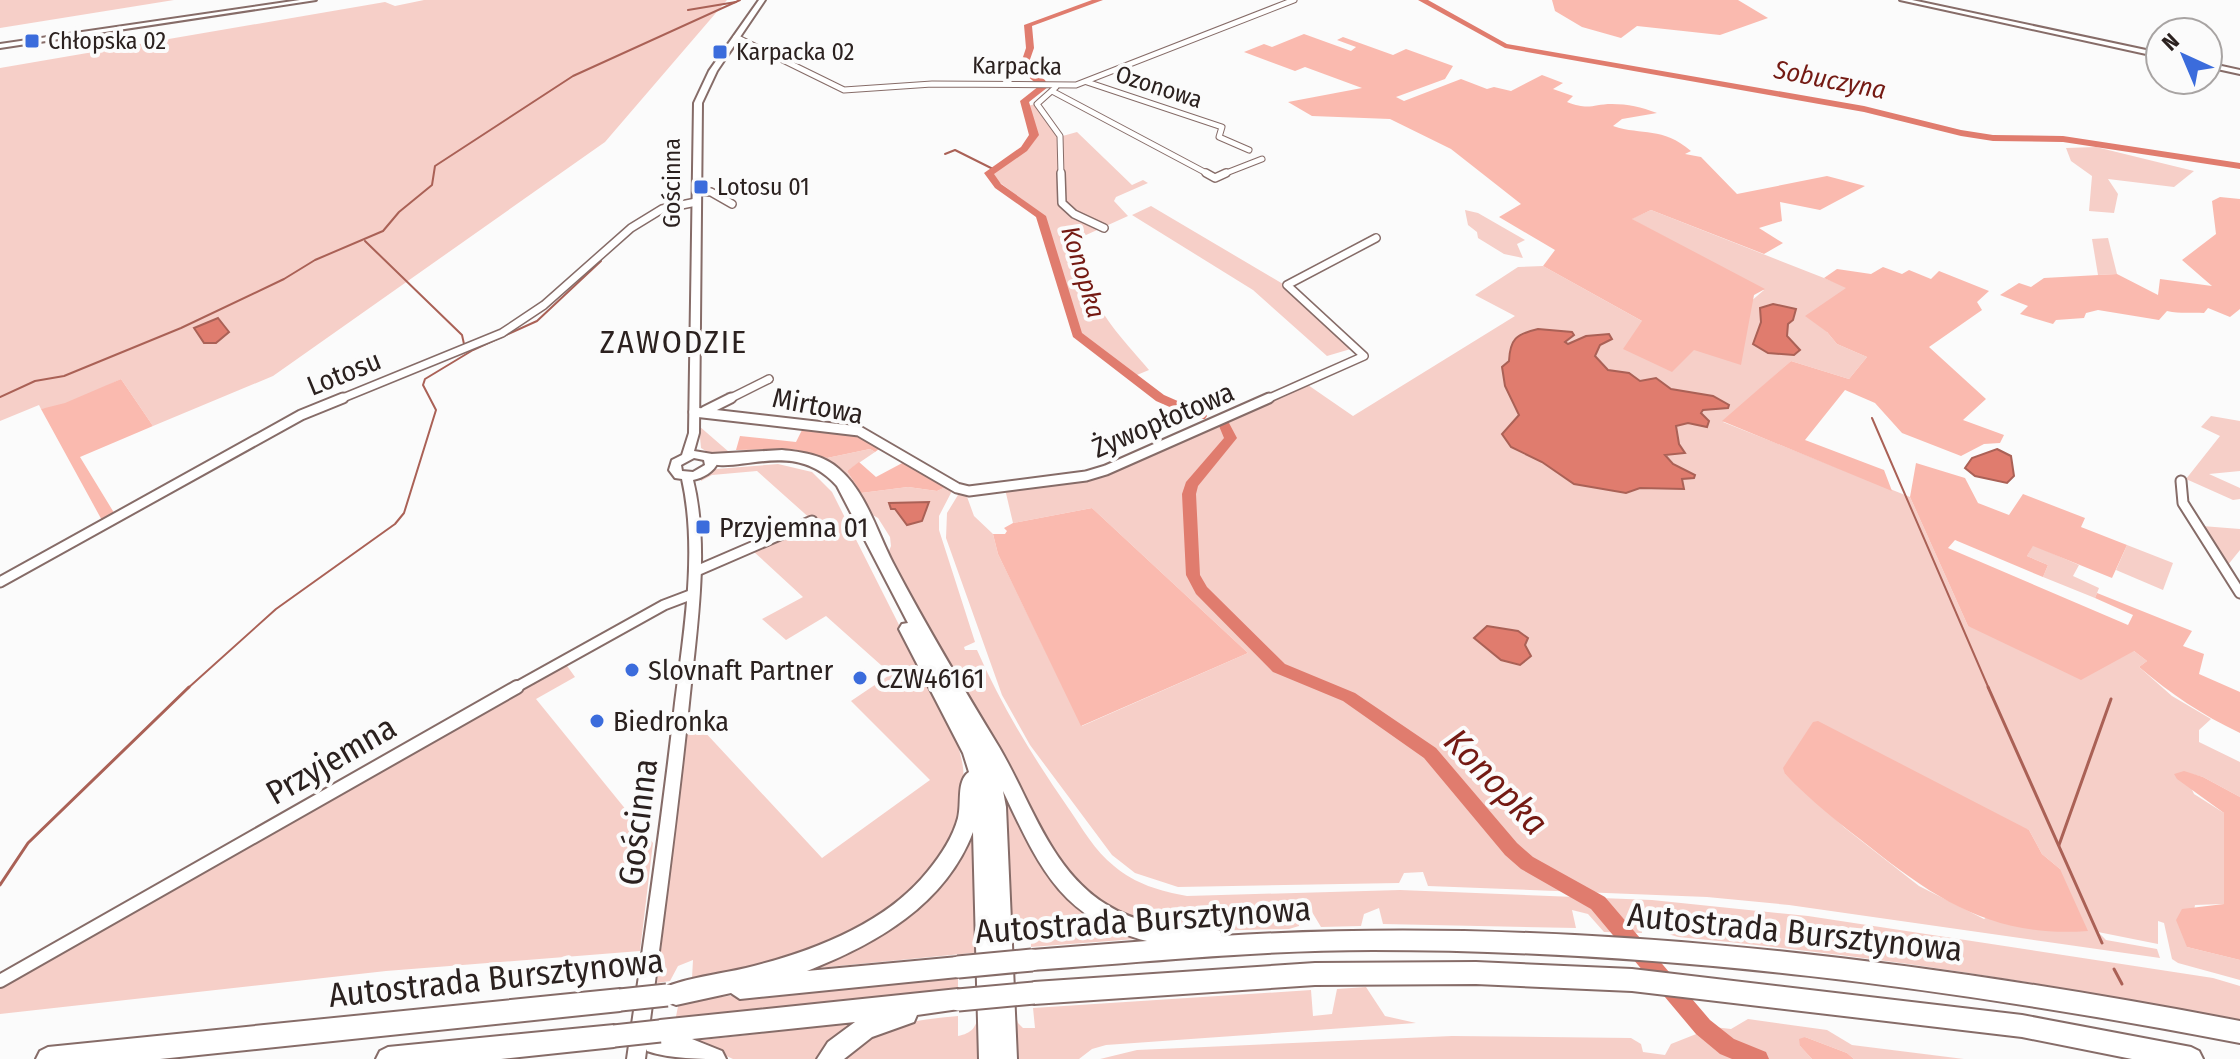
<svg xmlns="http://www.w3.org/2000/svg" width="2240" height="1059" viewBox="0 0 2240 1059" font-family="'Fira Sans Condensed',sans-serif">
	<rect width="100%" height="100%" fill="#fbfbfb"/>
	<g fill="#f6cfc8" fill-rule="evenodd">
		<polygon points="0,0 174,0 0,28"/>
		<path d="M424,0H727L605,142L273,376L153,426L121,379C97,390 68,407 41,409L39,405L0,421V68L385,2L395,6Z"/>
		<path d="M1036,104L1059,137L1077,132L1132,185L1143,180L1148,183L1116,197L1114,201L1128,216L1075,240C1092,263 1084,263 1091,287C1098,315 1130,347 1149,370L1132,377L1079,334L1043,215L991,176L992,172L1035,140L1027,106Z"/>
		<polygon points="2096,147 2194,171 2174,187 2108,179 2118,194 2114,213 2089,211 2092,176 2071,161 2066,148"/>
		<polygon points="1151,206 1283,284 1354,348 1327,356 1253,290 1132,215"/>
		<polygon points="1465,210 1478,213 1525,240 1517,244 1523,258 1504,254 1478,238 1477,232 1468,225"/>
		<path d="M1651,210L1847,287L1827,332L1837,344L1867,357L1849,379L1791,361L1723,422L1910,497L1968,626L2134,651L2147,661L2139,667L2172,696L2211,719L2199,730V742L2240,762V797L2203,777L2184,772L2194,794L2224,813V904L2195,905L2187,947L2240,960V980L2178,963L2172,959L2164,923L2158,921V944L2098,932L2106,940L2157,949L2160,958L1789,905L1707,897L1428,886L1423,872L1404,873L1399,883L1178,887L1135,873L1112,855L1030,745L1002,695L946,538L947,513L958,495L966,494L974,516L993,534L998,554L1082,726L1248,653L1092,508L1013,523L1005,489L1086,479L1308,385L1353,416L1515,316L1475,295L1518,267L1543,266L1694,350L1764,290L1631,219ZM1785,774L2029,830L2042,854L2060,869L1984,919L1919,886L1845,828Z"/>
		<polygon points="2108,238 2117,274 2098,275 2092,239"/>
		<polygon points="2211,416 2240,421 2240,471 2209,474 2240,488 2240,499 2233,500 2186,479 2220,436 2201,427"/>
		<path d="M699,426L729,452L793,449L827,458L870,449L875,452L847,471L861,493L908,487L937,491L948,486L953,489L939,516V530L975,642L964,647L965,650H977C1002,707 1033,757 1069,809C1082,828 1095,851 1114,866C1135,884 1160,891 1187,896L1400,890L1652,900L1808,916L2213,978L2240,986V1022C2054,983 1867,955 1678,937L1668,934L1665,916H1647L1641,924L1642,933L1604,932L1588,914L1572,910L1576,928L1383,924L1379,908L1364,914L1361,926L1321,927L1312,912L1296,908L1299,926L1289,929C1196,930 1117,944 1059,857L887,556L891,546L890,537L878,518L867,512L826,462L714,456L701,448Z"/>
		<path d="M778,464L812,472L832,492L952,730C967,767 966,782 958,820C957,827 956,837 952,843C927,885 863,932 818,948C777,962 735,972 692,978L693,960L678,966L670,981L657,983L689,715L822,858L930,780L851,701L891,674L826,616L786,640L762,619L803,597L753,551L813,521L757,471L712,475L701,481V478L716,469Z"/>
		<polygon points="2202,526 2240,529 2240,550 2227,566"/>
		<polygon points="2033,545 2079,565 2073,576 2099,588 2095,598 2043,577 2048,565 2027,556"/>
		<polygon points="2127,545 2173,563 2163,590 2116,570"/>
		<polygon points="565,663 575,677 536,699 653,843 640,951 386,971 0,1014 0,984"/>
		<polygon points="1001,783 1049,872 1115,929 1136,939 1031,947 1031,928 1014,938 1011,949"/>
		<polygon points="974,827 982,952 798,970 828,959 956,861"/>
		<polygon points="958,973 958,993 675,1022 679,1001"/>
		<polygon points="1366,987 1385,1016 1416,1023 1106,1045 1092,1049 1079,1059 1012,1059 1014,1010 1018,1023 1023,1028 1035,1028 1033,1008 1311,990 1313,1016 1332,1014 1337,989"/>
		<path d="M979,1013L984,1059H842C871,1024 916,1020 958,1016V1036C973,1033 976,1027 979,1013Z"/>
		<polygon points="1748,1019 1827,1030 1852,1045 1964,1059 1854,1059 1847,1053 1805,1037 1800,1046 1812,1059 1100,1059 1137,1050 1452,1036 1631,1038 1641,1044 1643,1052 1665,1055 1671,1044 1714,1027 1731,1029"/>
		<polygon points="854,1023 820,1059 733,1059 693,1041"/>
	</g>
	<g fill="#fabaaf">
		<polygon points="1552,0 1738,0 1768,18 1720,35 1637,26 1621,38 1582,27 1555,11"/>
		<path d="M1304,34L1351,51L1356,47L1337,40L1343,37L1393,55L1406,49L1453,66L1445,79L1396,97L1404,101L1461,79L1487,89L1494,87L1511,91L1542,75L1563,83L1553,89L1573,96L1567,102C1590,111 1592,104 1612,104C1628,104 1641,107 1657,113L1622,119L1613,126C1643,136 1662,126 1691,151L1685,154L1701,157L1737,194L1827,176L1865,186L1820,210L1780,202L1782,221L1759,228L1783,243L1764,254L1651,210L1632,219L1765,289L1754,295L1741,365L1694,350L1672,372L1623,349L1642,321L1543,266L1555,250L1499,217L1521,204L1451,149L1390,119L1312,116L1288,102L1362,88L1305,67L1295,71L1244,52L1264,44L1272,47Z"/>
		<path d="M2220,197L2240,199V309L2230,317L2208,308L2204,313C2191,312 2181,314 2167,311L2159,320L2098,310L2086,313L2084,318L2056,320L2053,324L2020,314L2028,306L2000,295L2019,283L2031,287L2044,278L2117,274L2158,295L2160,279L2212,286L2182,260L2216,234L2212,201Z"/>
		<polygon points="1883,267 1902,274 1909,270 1931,279 1939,271 1989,291 1977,302 1982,310 1929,347 1986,399 1963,420 2004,435 2000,443 1984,444 1961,456 1902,433 1875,403 1845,390 1805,440 1884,470 1892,491 1722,421 1791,361 1849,379 1867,357 1837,344 1827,332 1805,316 1846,288 1824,278 1837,269 1871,274"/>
		<polygon points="121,379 153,426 80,457 116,516 104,524 41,409 65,403"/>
		<polygon points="805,424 853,432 882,447 875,452 870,449 827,458 793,449 736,450 740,436 796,442"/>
		<polygon points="906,461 948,486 937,491 908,487 861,493 847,471 859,462 876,477"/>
		<path d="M1916,463L1965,478L1978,503L2009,515L2023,494L2085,518L2081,527L2127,545L2112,578L2033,546L2027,556L2048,565L2043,577L1955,540L1948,548L2128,625L2133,615L2095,598L2097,593L2192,631L2183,646L2204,654L2199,674L2240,692V733C2202,715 2171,694 2139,667L2147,661L2134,651L2081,680L1968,626L1910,497Z"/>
		<polygon points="1092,508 1248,653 1081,726 998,554 993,534 1005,534 1007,531 1004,528 1013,523"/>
		<path d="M1818,721L2029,830L2042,854L2060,869L2088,931C1997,938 1939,902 1870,847C1840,824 1811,801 1785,774L1783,768L1813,722Z"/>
		<polygon points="2184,771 2203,777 2240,797 2240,960 2187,947 2176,920 2182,909 2224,904 2224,813 2177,779 2174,774"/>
		<polygon points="1805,1037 1847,1053 1854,1059 1812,1059 1800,1046 1799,1039"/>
	</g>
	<g fill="#e07c6e" stroke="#aa6156" stroke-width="2">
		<polygon points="1773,304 1796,309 1793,320 1788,324 1787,336 1800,350 1794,355 1768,353 1753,344 1761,322 1760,308"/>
		<polygon points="218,318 229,332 216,343 204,343 194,328"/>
		<path d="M1538,329L1572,332L1574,335L1565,342L1568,344L1586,336L1609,334L1612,339L1600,345L1595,356L1608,370L1629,373L1640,381L1656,378L1671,389L1713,396L1729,405L1728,408L1703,410L1701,413L1709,421L1707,427L1688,423L1676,426L1679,444L1685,453L1665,455L1673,464L1695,475L1694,478L1682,479L1684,489L1640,488L1626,493L1574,484L1542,462L1511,447L1502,434L1519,415L1505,386L1502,367L1509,361C1510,339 1516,334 1538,329Z"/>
		<polygon points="1997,449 2011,456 2014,476 2007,483 1975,476 1965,468 1972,458"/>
		<polygon points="929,502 922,521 907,525 895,509 891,509 889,503"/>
		<polygon points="1487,626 1518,631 1528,638 1525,645 1531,656 1520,665 1501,660 1474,638"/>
	</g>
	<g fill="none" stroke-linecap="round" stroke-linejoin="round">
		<g stroke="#aa6156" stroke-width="2">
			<polyline points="688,10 736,2"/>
			<polyline points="945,154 955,150 993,169"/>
			<polyline points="365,241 462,335 464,344"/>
			<polyline points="0,397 35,381 64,376 181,328 284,279 315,260 383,231 399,212 432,185 435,166 573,76 740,0"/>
			<polyline points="1872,418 1989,689"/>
			<polyline points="187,689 276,609 395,524 404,513 436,410 423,385 425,379 473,350 537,321 601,261"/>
		</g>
		<g stroke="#aa6156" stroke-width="3">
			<polyline points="1988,687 2102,943"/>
			<polyline points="2059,845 2111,699"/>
			<polyline points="0,885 28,843 189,687"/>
			<polyline points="2114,969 2122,984"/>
		</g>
		<g fill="#e07c6e" fill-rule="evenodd">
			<polygon points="1092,0 1103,0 1032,26 1034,48 1027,68 1045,80 1048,87 1029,102 1039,135 1027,151 994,174 1001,184 1046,216 1082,333 1164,395 1205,413 1207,416 1205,419 1197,419 1156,401 1073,337 1036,217 995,188 984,173 1021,147 1029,135 1020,101 1039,86 1019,69 1026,48 1024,25"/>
			<polygon points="1418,0 1428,0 1507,44 1864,106 1961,130 1993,135 2063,136 2240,163 2240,169 2063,142 1993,141 1961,136 1864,112 1505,48"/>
			<polygon points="1225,422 1229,423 1237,438 1198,486 1196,494 1200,575 1207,587 1285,664 1355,693 1436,748 1517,843 1533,857 1605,897 1710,1020 1734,1039 1766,1052 1769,1059 1732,1059 1720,1054 1696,1034 1591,909 1521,869 1505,855 1424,758 1343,701 1273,672 1196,594 1186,575 1182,494 1186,482 1224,438 1219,426"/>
		</g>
		<defs>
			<g id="street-far3">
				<polyline points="736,37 844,90 932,84 1076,85 1294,0"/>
				<polyline points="1087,82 1222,127 1219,137 1249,150"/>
				<polyline points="1056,87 1037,104 1060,136 1061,175"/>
				<polyline points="1052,91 1210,175"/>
				<polyline points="1221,175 1262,159"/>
			</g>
			<g id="street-far2">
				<polyline points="1061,173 1062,203 1074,214 1104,228"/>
				<polyline points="1206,173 1215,178 1226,173"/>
				<polyline points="696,191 711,192 732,204"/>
				<polyline points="338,400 502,333 544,305 631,228 662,209 696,202"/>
				<polyline points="727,400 769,379"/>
				<polyline points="1265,400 1364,356 1287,285 1376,238"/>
			</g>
			<g id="street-far1">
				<polyline points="705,411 731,398"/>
				<polyline points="694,412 859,431 957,488 969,491 1086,476 1106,470 1269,398"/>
				<polyline points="2181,481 2183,503 2240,593"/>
				<polyline points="694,572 812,521"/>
				<polyline points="0,582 301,415 343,398"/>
				<polyline points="513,689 664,605 693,594"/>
			</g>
			<polyline id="street" points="0,981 517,687"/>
			<g id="secondary">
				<polygon points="300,0 316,0 0,48 0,44"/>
				<path d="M759,0H765L717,71L702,103L699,433L694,451L712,454L718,462C714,472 703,478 693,480C710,548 696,633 689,703C677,822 660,941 645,1059H627C644,940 662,822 675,703C684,632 698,550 682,479L675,478L669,470L672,460L682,455L689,433L694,103L709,71ZM694,458L704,460L705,465L693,472L682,471L681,465Z"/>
				<polygon points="1900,0 1912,0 2160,53 2160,57"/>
				<polygon points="2208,63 2240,70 2240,74 2208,67"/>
			</g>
			<g id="highway">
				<path d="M782,450C802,452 824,455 839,469C866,492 877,532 893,563C926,626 962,686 999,747C1031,801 1050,870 1107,905C1138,925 1176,927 1212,928L1220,931L1222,936C1563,915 1905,957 2240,1021V1043C1954,988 1665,950 1373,950C1259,950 1146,962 1032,970L1024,967L1021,960L1024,953L1032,950L1147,941C1060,918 1039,866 1003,791L1006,807L1017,1059H979L973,832C945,905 876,944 807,971L958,957L966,960L969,967L966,974L958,977L740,999L731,993L676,1005L668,1002L665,994L668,986C692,977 720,974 746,968C811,952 885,925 928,871C941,855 953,837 958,818C962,803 956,781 969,772L963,753L899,629L902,624L908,623L837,486C791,434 728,481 703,459L711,454Z"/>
				<polygon points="1476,962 1632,969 2022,1015 2191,1047 2199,1051 2203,1059 2132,1059 2022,1037 1632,991 1476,984 1315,985 1034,1004 1026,1001 1023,993 1026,985 1034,982 1315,963"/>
				<polygon points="620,989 628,992 631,1000 628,1008 620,1011 160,1059 36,1059 40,1051 48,1047"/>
				<path d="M958,989L966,992L969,1000L966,1008L917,1015L914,1022L872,1037L844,1059H817L828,1042L855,1022L692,1039L722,1051L726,1059C700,1059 671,1059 647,1051L643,1043L650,1034L652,1023L660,1020Z"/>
				<polygon points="614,1025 622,1028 626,1036 622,1044 614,1047 501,1059 376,1059 380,1051 388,1047"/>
			</g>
		</defs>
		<use href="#street-far3" stroke="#866c68" stroke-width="7"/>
		<use href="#street-far2" stroke="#866c68" stroke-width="10"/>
		<use href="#street-far1" stroke="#866c68" stroke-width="13"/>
		<use href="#street" stroke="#866c68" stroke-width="16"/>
		<use href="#secondary" stroke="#866c68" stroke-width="4"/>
		<use href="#highway" stroke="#866c68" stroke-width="4"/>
		<use href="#street-far3" stroke="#fff" stroke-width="5"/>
		<use href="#street-far2" stroke="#fff" stroke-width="7"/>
		<use href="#street-far1" stroke="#fff" stroke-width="9"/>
		<use href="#street" stroke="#fff" stroke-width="12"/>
		<use href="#secondary" fill="#fff" fill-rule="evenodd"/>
		<use href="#highway" fill="#fff" fill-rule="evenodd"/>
		<defs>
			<g id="highway-bridge">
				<polyline points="958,967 1032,960"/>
				<polyline points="620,1000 667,995"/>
				<polyline points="958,1000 1034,993"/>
				<polyline points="614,1036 660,1031"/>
			</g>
		</defs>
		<use href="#highway-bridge" stroke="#866c68" stroke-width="25" stroke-linecap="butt"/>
		<use href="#highway-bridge" stroke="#fff" stroke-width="21"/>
	</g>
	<g fill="#3b6cdc" stroke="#fbfbfb" stroke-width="3">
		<rect x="24" y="33" width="16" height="16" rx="4"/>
		<rect x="712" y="44" width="16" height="16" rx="4"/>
		<rect x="693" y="179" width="16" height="16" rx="4"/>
		<rect x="695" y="519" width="16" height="16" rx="4"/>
		<circle cx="632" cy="670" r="8"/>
		<circle cx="860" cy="678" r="8"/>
		<circle cx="597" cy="721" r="8"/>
	</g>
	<g text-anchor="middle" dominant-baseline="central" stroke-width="8" stroke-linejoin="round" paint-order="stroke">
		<g font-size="24" fill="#2b211f" stroke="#fbfbfb" text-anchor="start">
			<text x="48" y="41">Chłopska 02</text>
			<text x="736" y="52">Karpacka 02</text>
			<text x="717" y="187">Lotosu 01</text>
		</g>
		<g font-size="24" fill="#2b211f" stroke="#fbfbfb">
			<text transform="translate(1017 66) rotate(1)">Karpacka</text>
			<text transform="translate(1159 87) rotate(18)">Ozonowa</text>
			<text transform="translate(672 183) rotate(-90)">Gościnna</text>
		</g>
		<g font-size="26" font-style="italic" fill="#741a13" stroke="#fbfbfb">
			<text transform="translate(1830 80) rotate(11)">Sobuczyna</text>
			<text transform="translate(1083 272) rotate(73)">Konopka</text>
		</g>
		<g font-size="28" fill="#2b211f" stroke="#fbfbfb">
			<text transform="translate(344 373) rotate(-22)">Lotosu</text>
			<text transform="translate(818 406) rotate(11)">Mirtowa</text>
			<text transform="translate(1163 420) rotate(-23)">Żywopłotowa</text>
		</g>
		<g font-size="28" fill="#2b211f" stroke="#fbfbfb" text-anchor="start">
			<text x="719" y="527">Przyjemna 01</text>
			<text x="648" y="670">Slovnaft Partner</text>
			<text x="876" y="678">CZW46161</text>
			<text x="613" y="721">Biedronka</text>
		</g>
		<g font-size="32" letter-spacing="2" fill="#2b211f" stroke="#fbfbfb">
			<text x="674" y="342">ZAWODZIE</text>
		</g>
		<g font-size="34" fill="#2b211f" stroke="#fbfbfb">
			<text transform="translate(331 760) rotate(-30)">Przyjemna</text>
			<text transform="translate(638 822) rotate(-83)">Gościnna</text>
			<text transform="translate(1143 920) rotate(-4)">Autostrada Bursztynowa</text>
			<text transform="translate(1795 932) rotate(6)">Autostrada Bursztynowa</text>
			<text transform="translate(496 978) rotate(-6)">Autostrada Bursztynowa</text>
		</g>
		<g font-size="36" font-style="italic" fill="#741a13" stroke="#fbfbfb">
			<text transform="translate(1496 782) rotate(46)">Konopka</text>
		</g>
	</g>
	<g transform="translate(2184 56) rotate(316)"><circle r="38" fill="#fbfbfb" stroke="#a8a4a3" stroke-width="2"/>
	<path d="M0-6L14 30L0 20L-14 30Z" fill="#3b6cdc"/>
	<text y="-12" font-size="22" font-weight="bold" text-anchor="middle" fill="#2b211f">N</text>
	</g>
</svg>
